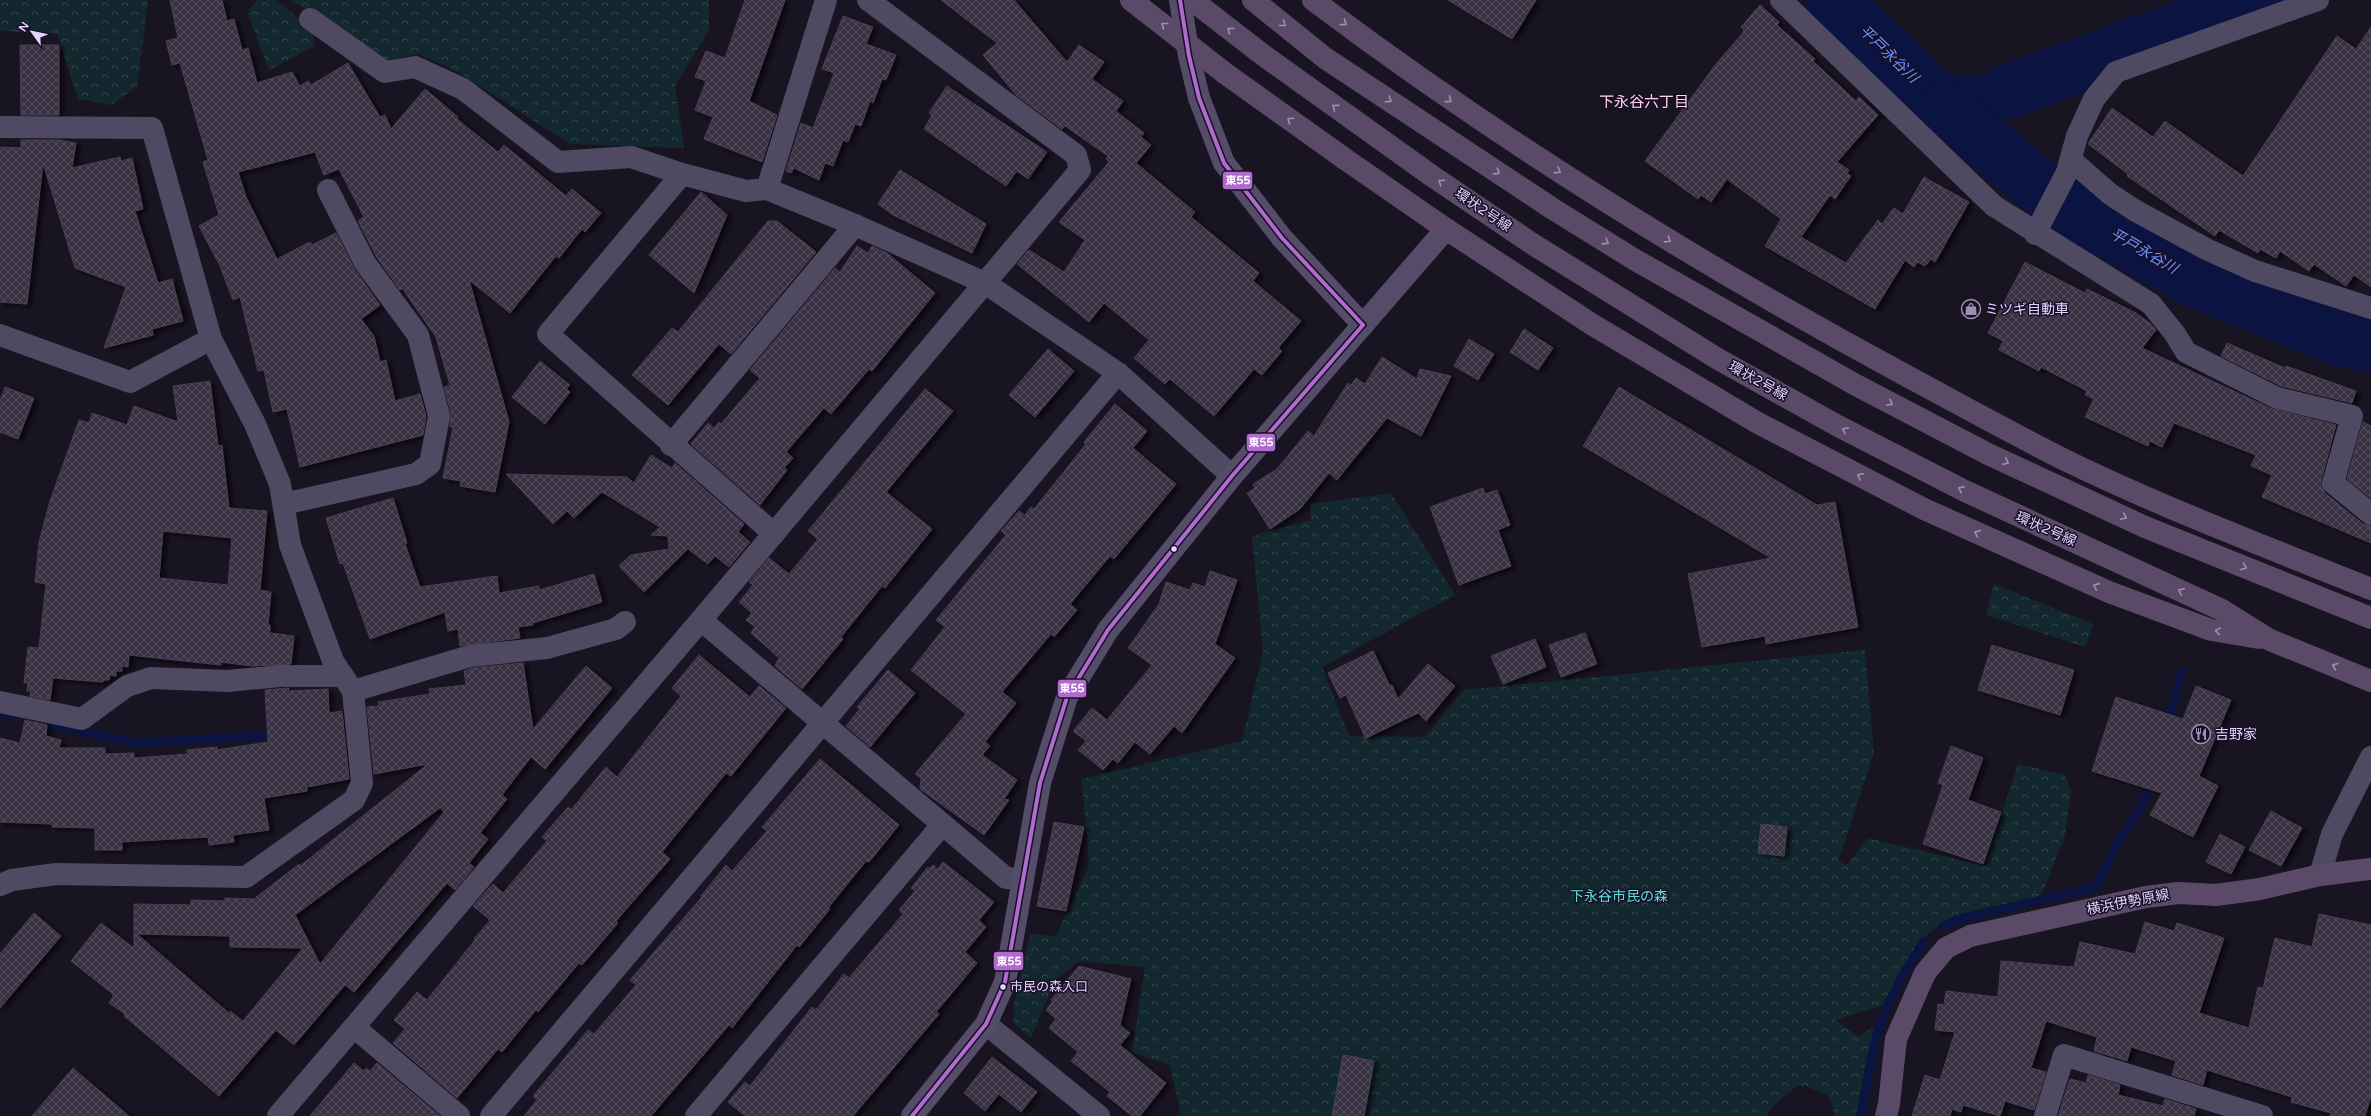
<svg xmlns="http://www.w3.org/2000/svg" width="2371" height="1116" viewBox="0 0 2371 1116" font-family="'Varela Round','Noto Sans JP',sans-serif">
	<defs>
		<pattern id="forest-crowns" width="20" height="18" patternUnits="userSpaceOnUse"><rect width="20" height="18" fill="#13282e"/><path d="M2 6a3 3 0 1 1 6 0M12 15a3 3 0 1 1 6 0" fill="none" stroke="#35464d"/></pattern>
		<pattern id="building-cross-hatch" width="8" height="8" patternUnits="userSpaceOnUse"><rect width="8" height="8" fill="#393243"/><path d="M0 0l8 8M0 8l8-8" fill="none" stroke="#554f5f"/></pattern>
		<filter id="shadow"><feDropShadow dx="4.5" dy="2.5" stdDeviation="2" flood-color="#0009"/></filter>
	</defs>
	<rect width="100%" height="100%" fill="#191421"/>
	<g fill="url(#forest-crowns)">
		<polygon points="0,0 148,0 137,87 111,105 78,99 57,34 0,31"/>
		<path d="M257,0H276L303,22L300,27C310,31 317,35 313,47L269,70L247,12Z"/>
		<polygon points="291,0 709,0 709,30 675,86 684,148 570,144 460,73 419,54 386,60"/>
		<path d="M1391,493L1455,595L1322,667L1349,736L1425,737L1464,690L1865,650L1874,753L1838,861L1847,865L1868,838L1985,866L2018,764L2065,775L2071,791L2065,836L2040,899C1999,907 1952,908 1923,939C1906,957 1895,984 1883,1005L1835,1020L1858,1037L1875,1026L1866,1116H1835L1829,1096L1806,1086H1797L1771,1108L1767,1116H1179L1180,1110L1170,1065L1132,1052L1145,967L1079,961L1054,982L1031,1038L1014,1023L1013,1008L1030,934L1056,936L1089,866L1082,779L1242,741L1263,652L1252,536L1311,520L1310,504Z"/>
		<polygon points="1994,584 2093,624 2085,647 1986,615"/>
	</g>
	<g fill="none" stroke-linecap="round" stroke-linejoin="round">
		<g stroke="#0b1341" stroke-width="9">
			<polyline points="0,718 3,714 13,714"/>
			<polyline points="45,722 133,743 265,736"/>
			<polyline points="2167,725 2182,671"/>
			<polyline points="1943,926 1960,919 2093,888 2098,884 2116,846 2141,807 2153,778"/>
			<path d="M1861,1116C1866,1087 1870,1057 1879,1029C1889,997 1906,969 1924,941"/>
		</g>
		<g stroke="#0b1341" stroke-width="55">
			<polyline points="1833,0 1945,107 1970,101"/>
			<polyline points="2006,92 2258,0"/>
			<polyline points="1945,107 2025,176 2082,216 2194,280 2339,339 2371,345"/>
		</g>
	</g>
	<g fill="url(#building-cross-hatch)" stroke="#473f54" fill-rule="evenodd" filter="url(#shadow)">
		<polygon points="170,0 222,0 227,21 234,19 242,50 248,48 257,83 292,72 300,86 308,81 311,85 348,63 380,117 385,115 391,129 425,89 458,117 457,119 498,152 504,145 566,196 572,189 601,213 585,232 582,229 559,258 556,256 510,313 469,280 509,422 495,492 460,486 461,481 443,478 453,427 450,427 451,413 444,387 450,385 436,337 402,288 400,290 376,256 358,221 364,217 339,169 324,175 315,152 238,172 246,197 277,259 310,242 312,245 336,233 355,270 380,305 361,319 374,336 380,362 386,360 395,401 420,394 426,416 423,435 300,467 287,409 273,412 264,370 258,371 240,297 233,300 220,266 199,226 219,215 203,162 208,160 180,63 172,65 166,41 178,38"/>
		<polygon points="745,0 785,0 749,101 777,115 762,162 704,139 713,117 695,110 706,81 695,77 706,51 725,58"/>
		<polygon points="941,0 1014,0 1067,62 1079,45 1104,62 1092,79 1123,101 1116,111 1144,133 1141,137 1151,145 1136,163 1195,212 1191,217 1259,273 1253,281 1301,321 1278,348 1282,351 1262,375 1254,369 1214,416 1170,379 1165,384 1134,358 1149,340 1104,303 1089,322 1017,264 1029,250 1064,272 1085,240 1059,222 1109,162 1106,159 1108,156 1065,126 1062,129 1016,95 983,55 997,43"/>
		<polygon points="1448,0 1536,0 1512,39"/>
		<polygon points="1760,5 1779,22 1777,25 1815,59 1813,61 1856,101 1859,97 1878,115 1837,162 1849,170 1847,173 1851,176 1835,199 1830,195 1801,237 1846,263 1878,220 1882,224 1894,208 1903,214 1924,177 1969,202 1935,262 1931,259 1925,266 1918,262 1914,267 1905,260 1875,309 1765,246 1781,219 1727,179 1711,202 1701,195 1698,199 1645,161 1716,64 1742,34 1744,30 1741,27"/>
		<polygon points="843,16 873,27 866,44 896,55 886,80 882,79 873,103 870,101 861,126 855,124 848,142 843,140 833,166 825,163 819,180 794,168 791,173 786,171 801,123 813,128 834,73 822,69"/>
		<polygon points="2371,27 2371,287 2354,275 2346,286 2314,264 2309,271 2280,251 2276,258 2260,249 2258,253 2219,230 2215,236 2127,176 2128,174 2088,144 2112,108 2153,137 2165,121 2243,176 2337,36 2356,49"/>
		<polygon points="20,45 59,45 59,115 21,115"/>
		<polygon points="947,86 1047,152 1028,179 1017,171 1006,186 924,129 932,115 929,113"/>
		<polygon points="21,140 59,140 76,143 72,168 120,157 121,161 132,158 143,209 135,211 158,283 172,279 183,321 152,329 153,335 104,348 126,287 75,268 43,163 27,304 0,302 0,147 21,148"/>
		<polygon points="900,170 986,224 972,253 893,215 878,204"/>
		<polygon points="701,192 727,215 694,293 649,255"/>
		<polygon points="768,221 777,221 816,252 731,354 719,344 668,405 632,375 672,328 678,332"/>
		<polygon points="857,246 868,253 872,246 887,253 935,293 872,371 869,369 831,414 824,408 786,452 793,458 784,468 787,470 760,505 691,444 708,423 714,428 719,422 721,424 760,378 750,370 835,268 840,272"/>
		<polygon points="2025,262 2085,293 2087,289 2136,313 2151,324 2156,330 2142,348 2272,409 2336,425 2321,480 2321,486 2325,493 2363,524 2371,526 2371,543 2262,497 2272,475 2251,466 2256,455 2174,423 2162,447 2150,441 2148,446 2085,417 2094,399 2085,395 2087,391 2041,367 2039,371 1999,350 2003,341 1988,333"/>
		<polygon points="1524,329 1553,348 1538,370 1510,352"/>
		<polygon points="1469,339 1494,354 1478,380 1454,366"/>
		<polygon points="2227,343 2285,368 2286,366 2356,391 2352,403 2281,386 2221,356"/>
		<polygon points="1048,349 1074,371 1035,417 1009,395"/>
		<polygon points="1382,357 1417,379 1420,369 1451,376 1421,436 1387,418 1337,480 1329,473 1300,509 1270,529 1247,493 1255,488 1253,484 1277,469 1308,431 1314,436 1348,383 1351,385 1356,378 1365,384"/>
		<polygon points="540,361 570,385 566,389 570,392 545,424 512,397"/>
		<path d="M210,381L218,446L222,445L229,508L267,511L260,590L271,592L268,625H270V633L294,636L291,664L252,666L221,662V665L129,655L128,667L122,666V671H116V676L110,675L109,680H103V682L53,678L50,700L30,696L31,691H27L28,683H24L28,647L39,648L46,584L35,582L39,542L50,501L79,420L89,423L92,413L127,425L134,406L178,422L173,386ZM163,531L232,538L228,585L159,578Z"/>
		<polygon points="5,387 34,398 18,439 0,432 0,401"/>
		<polygon points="1619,387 1817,505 1835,502 1858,627 1766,644 1765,636 1702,647 1688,574 1771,558 1583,446"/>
		<polygon points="925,389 953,411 886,492 932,529 885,588 882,586 841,637 843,639 802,689 775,666 779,658 751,633 755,627 746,620 752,613 739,602 753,585 749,582 769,558 789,574 818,539 808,531"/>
		<polygon points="1115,404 1147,431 1133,448 1176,484 1114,559 1110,556 1070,604 1077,610 1054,637 1051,634 1002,692 1016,703 985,742 990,746 982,755 1017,780 1004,799 1009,800 984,835 920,789 921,778 915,774 966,714 911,670 945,627 936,620 1006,535 1001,531 1019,511 1025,515 1031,507 1034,509 1086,444 1084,442"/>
		<polygon points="2363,422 2371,426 2371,498 2347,479"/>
		<polygon points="651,455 672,468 675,463 744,524 738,532 750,542 729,567 715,556 708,564 688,549 644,592 619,566 631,555 669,549 668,536 651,535 660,527 602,492 574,518 567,511 553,524 506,474 627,477 634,483"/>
		<polygon points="1483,488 1485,494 1497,490 1510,525 1498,530 1511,566 1459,585 1430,507"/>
		<polygon points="393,498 407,543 405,544 420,587 497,576 499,593 539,586 539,590 594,574 602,602 533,623 533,625 518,627 520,638 460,646 458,629 448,631 445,612 370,639 343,563 340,564 326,518"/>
		<polygon points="1210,571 1237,580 1215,644 1235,658 1182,733 1174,726 1150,754 1135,742 1118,763 1113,759 1103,770 1078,750 1086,741 1073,731 1092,708 1107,720 1152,665 1128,648 1159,604 1166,582 1190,590 1193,583 1205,587"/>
		<polygon points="1585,633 1597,664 1561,677 1549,645"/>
		<polygon points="1535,639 1546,667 1503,684 1491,656"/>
		<polygon points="1992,645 2074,670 2060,715 1978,690"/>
		<polygon points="1373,651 1390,686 1392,685 1398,699 1428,664 1455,686 1426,721 1418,713 1364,739 1365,737 1346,695 1340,698 1328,673"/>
		<polygon points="699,655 750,697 759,686 786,708 731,776 726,773 662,852 670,859 616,921 618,923 582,965 579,963 538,1012 536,1010 502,1052 498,1049 457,1098 393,1043 405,1029 394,1020 417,992 427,1000 475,940 474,939 490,920 473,906 493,884 503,893 547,841 542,837 568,807 571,810 606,767 617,777 681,696 672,688"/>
		<path d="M523,663L533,729L586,666L612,688L545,769L531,757L502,795L507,799L480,833L488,839L469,863L474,867L455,890L447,883L354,992L345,985L294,1045L276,1030L219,1096L124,1016L125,1014L109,1003L114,995L71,961L101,923L134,948V904L191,905V900L225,901V898L254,899L299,864L300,866L428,764L374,774L367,707L379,706L378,702L430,694L429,689L466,685L464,671L472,668ZM440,808L444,812L320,964L295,915ZM137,934L230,936V947L303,948L243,1021L230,1011V1014Z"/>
		<polygon points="888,670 915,693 870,747 846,726 860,709 857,707"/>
		<polygon points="2196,686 2231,700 2199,776 2218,786 2193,837 2150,815 2162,793 2092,771 2116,697 2183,719"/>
		<polygon points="289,688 288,691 328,689 329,713 342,711 349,779 307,787 307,791 264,798 269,830 233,835 234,842 209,845 208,837 122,842 122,850 95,850 95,828 52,827 52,824 0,822 0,738 20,743 25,720 47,725 46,736 61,740 59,748 105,748 105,754 134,753 134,758 187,754 187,750 217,747 217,750 268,742 265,690"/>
		<polygon points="1951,746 1983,758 1968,800 2001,812 1983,864 1923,844 1943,785 1938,783"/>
		<polygon points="820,759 899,825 869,862 866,861 828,908 830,909 799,947 797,945 732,1028 729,1025 651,1116 524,1116 537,1100 533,1096 588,1030 594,1034 636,985 630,980 702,897 701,896 726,865 732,871 767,831 762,827"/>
		<polygon points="2271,811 2302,828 2281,866 2249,850"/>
		<polygon points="1054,822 1084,827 1066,911 1037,906"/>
		<polygon points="1761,824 1787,827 1784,856 1758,853"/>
		<polygon points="2220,834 2245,847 2231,874 2206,862"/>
		<polygon points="943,862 994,902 979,920 986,927 965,952 977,963 936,1012 939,1014 853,1116 745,1116 728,1102 745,1082 750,1086 812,1007 816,1010 844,974 849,978 903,914 899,910 915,891 911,888 928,867 930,869 933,865 938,869"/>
		<polygon points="34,913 61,936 0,1008 0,954"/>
		<polygon points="2319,914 2371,925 2371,1096 2365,1116 2330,1116 2331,1113 2291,1102 2292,1097 2207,1070 2203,1085 2172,1075 2176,1061 2131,1047 2127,1061 2094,1051 2097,1037 2046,1021 2031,1068 2046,1072 2034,1110 2005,1101 2000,1116 1963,1105 1961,1112 1952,1109 1950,1116 1912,1116 1925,1075 1940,1080 1955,1032 1935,1030 1938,1004 1944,1005 1946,991 1998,997 2001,961 2074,967 2080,942 2135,954 2145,922 2174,931 2177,923 2224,938 2199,1013 2249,1028 2258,987 2263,988 2275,938 2312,947"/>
		<polygon points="1079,966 1131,979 1120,1025 1130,1033 1120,1045 1166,1083 1140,1116 1132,1116 1107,1096 1110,1092 1071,1061 1078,1052 1049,1028 1056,1019 1046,1010 1053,1001 1051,1000"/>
		<polygon points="1343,1055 1374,1061 1364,1116 1332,1116"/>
		<polygon points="992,1057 1037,1092 1021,1112 999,1094 985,1111 964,1093"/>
		<polygon points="354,1063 364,1071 366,1068 370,1071 377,1063 440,1116 310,1116"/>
		<polygon points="73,1068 129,1116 32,1116"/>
		<polygon points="2088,1075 2120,1085 2118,1095 2163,1106 2165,1099 2196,1109 2194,1116 2058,1116 2070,1079 2086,1083"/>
	</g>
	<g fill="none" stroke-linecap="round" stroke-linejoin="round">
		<g stroke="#4f4962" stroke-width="22">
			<polyline points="1781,0 1994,206 2151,304 2175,334 2186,352 2277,398 2352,416 2333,483 2371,514"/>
			<polyline points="310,19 385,72 415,67 463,89 558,162 631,157 682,174 746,191 767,189 855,225 985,283 1118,373 1232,476"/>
			<polyline points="0,127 152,128 211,339 255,424 280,484 290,545 333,661 353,691 362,783 354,800 246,877 56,874 12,880 0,885"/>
			<polyline points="2071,160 2110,194 2136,211 2206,249 2255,271 2371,308"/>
			<polyline points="682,174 548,334 774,534"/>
			<polyline points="767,189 826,0"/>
			<polyline points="2035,234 2067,172 2077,136 2094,99 2116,72 2318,0"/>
			<polyline points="0,335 130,382 211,339"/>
			<polyline points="671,445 855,225"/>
			<polyline points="284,504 416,474 430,464 439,416 418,335 365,263 328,190"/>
			<polyline points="701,620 1006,878 1022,879"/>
			<polyline points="353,691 470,656 547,648 616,629 625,622"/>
			<polyline points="0,702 82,719 127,686 151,678 228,681 280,676 343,676"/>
			<polyline points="2320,875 2332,834 2371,757"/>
			<polyline points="986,1024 1099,1116"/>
			<polyline points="354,1027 459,1116"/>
			<polyline points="278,1116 701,620 1080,170 1076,155 868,0"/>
			<polyline points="491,1116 1118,373"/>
			<polyline points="696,1116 942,825"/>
			<polyline points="2045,1116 2064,1055 2262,1116"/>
		</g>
		<g stroke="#544c68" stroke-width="22">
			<polyline points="1180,0 1189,56 1199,98 1224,163 1282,238 1363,325"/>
			<polyline points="912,1116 986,1024 1005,982 1040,783 1067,697 1108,630 1232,476 1446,229"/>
		</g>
		<g stroke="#5a4a67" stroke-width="22">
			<polyline points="1192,0 1263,55 1432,176 1531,243 1718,359 1838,426 1965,491 2222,610 2270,640 2371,681"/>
			<polyline points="1253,0 1325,58 1553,209 1637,261 1856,385 1988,454 2145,527 2371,618"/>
			<path d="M1313,0C1500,141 1699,264 1905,375C1959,404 2013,434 2067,461C2166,509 2269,548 2371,589"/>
			<polyline points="1345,159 1446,229 1593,325 1758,423 1924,509 2109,592 2211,630 2259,638"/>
			<polyline points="1886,1116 1889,1104 1896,1039 1925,973 1946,948 1970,936 2146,897 2178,893 2216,895 2260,889 2320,875 2371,869"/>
		</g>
		<polyline stroke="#5a4a67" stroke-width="22" points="1131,0 1226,74 1345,159"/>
		<defs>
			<g id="bus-1">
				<polyline points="1180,0 1189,56 1199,98 1224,163 1282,238 1363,325"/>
				<polyline points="912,1116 986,1024 1005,982 1040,783 1067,697 1108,630 1232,476 1363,325"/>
			</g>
		</defs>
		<use href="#bus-1" stroke="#180f26" stroke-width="7"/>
		<use href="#bus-1" stroke="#b06ccc" stroke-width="4"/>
	</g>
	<defs><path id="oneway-chevron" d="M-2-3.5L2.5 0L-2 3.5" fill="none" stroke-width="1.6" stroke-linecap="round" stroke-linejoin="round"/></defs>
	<g stroke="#9e8fb3">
		<use href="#oneway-chevron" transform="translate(1344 23) rotate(36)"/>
		<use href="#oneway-chevron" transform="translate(1283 24) rotate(39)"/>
		<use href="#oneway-chevron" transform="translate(1164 25) rotate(-142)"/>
		<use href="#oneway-chevron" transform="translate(1230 30) rotate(-143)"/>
		<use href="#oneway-chevron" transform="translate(1389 100) rotate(33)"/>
		<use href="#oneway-chevron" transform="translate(1449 100) rotate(36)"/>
		<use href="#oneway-chevron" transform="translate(1335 107) rotate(-144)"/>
		<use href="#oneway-chevron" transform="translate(1290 120) rotate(-144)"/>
		<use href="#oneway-chevron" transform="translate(1558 171) rotate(32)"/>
		<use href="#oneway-chevron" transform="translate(1497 172) rotate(33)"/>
		<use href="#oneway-chevron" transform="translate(1441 182) rotate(-146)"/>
		<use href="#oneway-chevron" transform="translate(1668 240) rotate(32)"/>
		<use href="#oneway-chevron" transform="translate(1606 242) rotate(32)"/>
		<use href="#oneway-chevron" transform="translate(1890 403) rotate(27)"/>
		<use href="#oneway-chevron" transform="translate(1845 430) rotate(-152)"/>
		<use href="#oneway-chevron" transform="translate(2006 462) rotate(25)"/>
		<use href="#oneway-chevron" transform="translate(1860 476) rotate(-153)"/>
		<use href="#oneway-chevron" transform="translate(1961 489) rotate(-154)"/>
		<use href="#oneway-chevron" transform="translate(2124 517) rotate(25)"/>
		<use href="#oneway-chevron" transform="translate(1977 533) rotate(-156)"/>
		<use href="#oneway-chevron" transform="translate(2244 567) rotate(22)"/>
		<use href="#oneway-chevron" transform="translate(2096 586) rotate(-156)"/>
		<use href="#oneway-chevron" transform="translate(2181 591) rotate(-155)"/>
		<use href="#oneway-chevron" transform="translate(2218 631) rotate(-171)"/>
		<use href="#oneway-chevron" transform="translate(2335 666) rotate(-158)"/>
	</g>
	<defs>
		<symbol id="shop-ring" viewBox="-11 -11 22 22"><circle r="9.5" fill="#180f26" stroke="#9c91b1" stroke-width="1.5"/><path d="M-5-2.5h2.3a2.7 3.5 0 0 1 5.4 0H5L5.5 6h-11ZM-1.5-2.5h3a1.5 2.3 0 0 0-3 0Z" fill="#9c91b1"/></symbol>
		<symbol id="restaurant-ring" viewBox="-11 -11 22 22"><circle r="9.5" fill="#180f26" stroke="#9c91b1" stroke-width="1.5"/><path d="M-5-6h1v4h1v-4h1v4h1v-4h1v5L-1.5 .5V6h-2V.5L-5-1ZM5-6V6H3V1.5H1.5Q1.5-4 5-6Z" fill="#9c91b1"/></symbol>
	</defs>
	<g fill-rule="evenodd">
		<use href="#shop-ring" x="1960" y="298" width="22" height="22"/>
		<use href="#restaurant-ring" x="2190" y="723" width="22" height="22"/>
	</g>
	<g fill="#e2d4ff" stroke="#180f26" stroke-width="1.5">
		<circle cx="1174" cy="549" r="3.5"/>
		<circle cx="1003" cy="987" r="3.5"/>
	</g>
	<g text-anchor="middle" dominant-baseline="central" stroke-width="3" stroke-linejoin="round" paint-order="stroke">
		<g font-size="13" fill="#e2d4ff" stroke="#180f26" text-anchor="start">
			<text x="1010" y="987">市民の森入口</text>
		</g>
		<g font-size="14" fill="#e2d4ff" stroke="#180f26">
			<text transform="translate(1483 210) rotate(34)">環状2号線</text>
			<text transform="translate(1758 381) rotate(29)">環状2号線</text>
			<text transform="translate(2046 529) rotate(24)">環状2号線</text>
			<text transform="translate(2128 902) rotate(-11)">横浜伊勢原線</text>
		</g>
		<g font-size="14" fill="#e2d4ff" stroke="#180f26" text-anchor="start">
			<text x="1985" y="309">ミツギ自動車</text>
			<text x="2215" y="734">吉野家</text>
		</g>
		<g font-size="14" fill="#5fe0db" stroke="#180f26">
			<text x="1619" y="896">下永谷市民の森</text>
		</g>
		<g font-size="15" font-style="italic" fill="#6295ff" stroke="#180f26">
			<text transform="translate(1889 54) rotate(44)">平戸永谷川</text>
			<text transform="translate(2144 251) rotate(30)">平戸永谷川</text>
		</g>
		<g font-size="15" fill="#ffd6e7" stroke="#180f26">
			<text x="1644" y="102">下永谷六丁目</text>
		</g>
	</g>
	<g stroke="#180f26" stroke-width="1.5">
		<rect x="1222" y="171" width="31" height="19" rx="4" fill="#b06ccc"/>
		<rect x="1246" y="433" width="30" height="19" rx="4" fill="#b06ccc"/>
		<rect x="1057" y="679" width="30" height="19" rx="4" fill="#b06ccc"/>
		<rect x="993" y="951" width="31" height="20" rx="4" fill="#b06ccc"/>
	</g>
	<g font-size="11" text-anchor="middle" font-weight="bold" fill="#fff">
		<text x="1238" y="184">東55</text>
		<text x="1261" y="446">東55</text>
		<text x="1072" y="692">東55</text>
		<text x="1009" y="965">東55</text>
	</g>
	<g transform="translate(32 32) rotate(303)" stroke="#180f26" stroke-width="3" paint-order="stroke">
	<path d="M0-3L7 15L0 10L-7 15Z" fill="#e2d4ff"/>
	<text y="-6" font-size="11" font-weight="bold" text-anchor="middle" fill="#e2d4ff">N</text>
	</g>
</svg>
